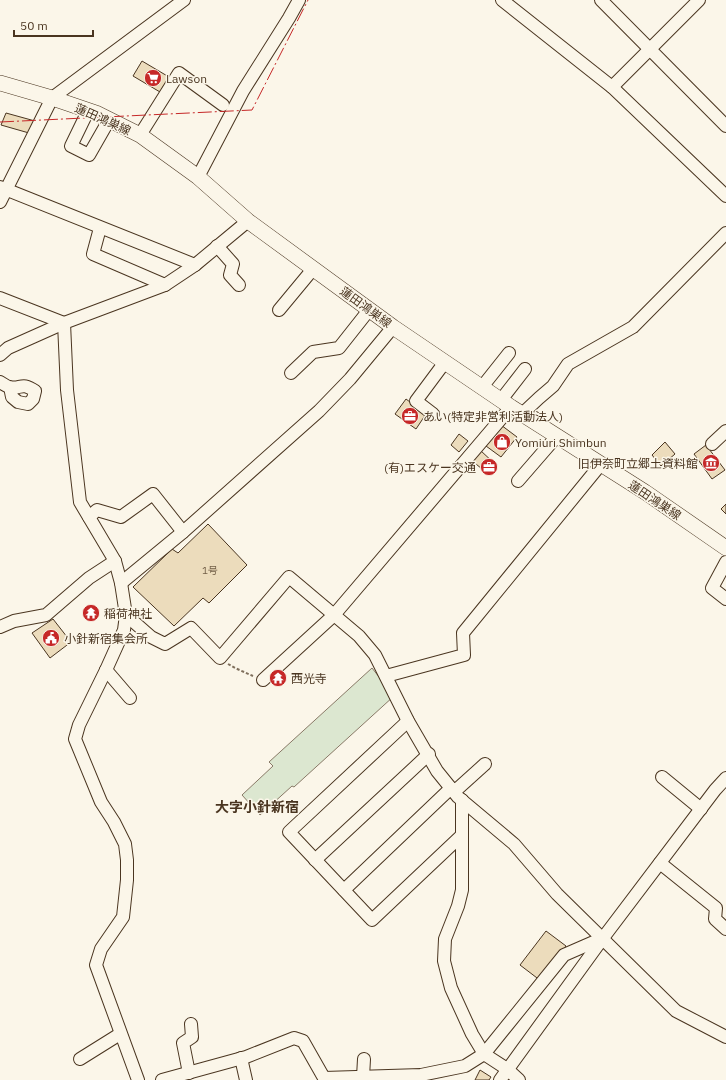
<svg xmlns="http://www.w3.org/2000/svg" width="726" height="1080" viewBox="0 0 726 1080" font-family="'IBM Plex Sans','Noto Sans JP',sans-serif">
	<rect width="100%" height="100%" fill="#fbf6e9"/>
	<polygon fill="#dce7d0" stroke="#887966" points="372,668 394,696 294,787 292,786 260,815 242,795 273,766 269,762"/>
	<g fill="#ecdcbc" stroke="#4a3520">
		<polygon points="142,61 169,77 160,92 133,76"/>
		<polygon points="6,113 35,121 29,133 1,125"/>
		<polygon points="406,399 426,414 416,429 395,414"/>
		<polygon points="501,425 517,437 501,457 486,446"/>
		<polygon points="459,434 468,441 459,452 451,445"/>
		<polygon points="665,442 675,454 661,466 652,455"/>
		<polygon points="706,445 725,470 712,479 694,454"/>
		<polygon points="480,450 495,464 487,473 471,460"/>
		<polygon points="726,504 726,514 721,509"/>
		<polygon points="208,524 247,565 209,603 203,598 174,626 133,587 172,549 178,553"/>
		<polygon points="53,619 71,642 50,658 32,633"/>
		<polygon points="546,931 566,946 541,981 520,965"/>
		<polygon points="480,1070 491,1077 489,1080 475,1080"/>
	</g>
	<g fill="none" stroke-linecap="round" stroke-linejoin="round">
		<defs>
			<g id="minor">
				<polyline points="502,0 612,87 726,196"/>
				<polyline points="601,0 726,126"/>
				<polyline points="612,87 699,0"/>
				<polyline points="88,111 71,146 89,155 109,120"/>
				<polyline points="140,135 179,73 223,105"/>
				<polyline points="198,177 243,91 289,18 299,0"/>
				<polyline points="0,187 195,265"/>
				<polyline points="0,202 52,98 184,0"/>
				<polyline points="100,228 93,254 165,285"/>
				<polyline points="217,246 233,264 230,275 239,285"/>
				<polyline points="0,298 64,323"/>
				<polyline points="279,310 313,269"/>
				<polyline points="64,323 67,390 80,502 115,561 121,583 126,615 124,630 106,670 79,725 75,739 101,802 114,822 125,844 127,860 127,880 123,917 101,949 96,965 138,1080"/>
				<polyline points="0,355 8,348 64,323 165,285 195,265 248,221"/>
				<polyline points="291,373 313,352 339,348 369,310"/>
				<path d="M0,382C3,384 6,386 9,387C21,390 21,381 35,391L33,399L28,404L18,402L12,397L10,387"/>
				<polyline points="482,387 509,353"/>
				<polyline points="501,400 525,369"/>
				<polyline points="433,414 416,401 445,362"/>
				<polyline points="522,414 539,398 553,386 568,364 633,327 726,233"/>
				<polyline points="712,444 726,431"/>
				<polyline points="518,481 557,436"/>
				<polyline points="89,517 97,510 121,517 153,494 183,532"/>
				<polyline points="121,583 183,532 319,411 350,379 393,327"/>
				<polyline points="726,599 712,588 726,562"/>
				<polyline points="126,615 151,637 165,644 191,628 220,658 289,577 359,636 375,655 408,721 437,771 458,797 514,844 557,894 676,1011 726,1037"/>
				<polyline points="0,627 14,621 46,615 89,578 115,561"/>
				<polyline points="106,670 130,698"/>
				<polyline points="386,676 464,655 463,633 601,464"/>
				<polyline points="263,680 334,615 511,407"/>
				<polyline points="408,721 289,832 372,920 462,835"/>
				<polyline points="662,777 701,809"/>
				<polyline points="454,792 485,764"/>
				<polyline points="462,800 462,890 458,906 445,939 444,961 451,988 472,1034 484,1054 507,1069 519,1080"/>
				<polyline points="315,860 429,754"/>
				<polyline points="660,863 716,908 715,919 726,929"/>
				<polyline points="344,890 451,788"/>
				<polyline points="241,1058 246,1080"/>
				<polyline points="80,1059 120,1034"/>
				<polyline points="189,1073 183,1043 192,1037 191,1024"/>
				<polyline points="363,1077 364,1059"/>
				<polyline points="162,1080 246,1057 294,1038 303,1041 324,1078 421,1075 465,1066 484,1054 564,955 603,938"/>
				<polyline points="500,1080 603,938 715,790 726,778"/>
			</g>
			<polyline id="major" points="0,83 52,98 96,113 140,135 198,177 248,221 393,327 511,407 645,492 726,548"/>
		</defs>
		<use href="#minor" stroke="#4a3520" stroke-width="14"/>
		<use href="#major" stroke="#4a3520" stroke-width="16"/>
		<polyline stroke="#7f6f5c" stroke-width="2" stroke-dasharray="3 2" stroke-linecap="butt" points="228,664 235,668 253,676"/>
		<use href="#minor" stroke="#fbf6e9" stroke-width="12"/>
		<use href="#major" stroke="#fbf6e9" stroke-width="15"/>
		<polyline stroke="#c62828" stroke-width="1" stroke-dasharray="14 3 2 3" stroke-linecap="butt" points="0,122 252,110 308,0"/>
	</g>
	<defs>
		<symbol id="supermarket-disc" viewBox="-11 -11 22 22"><circle r="9.5" fill="#c62828" stroke="#fbf6e9"/><path d="M-6-5.5h2.5l.6 2H6L4.5 2H-2.5L-4.4-4H-6ZM-1.5 3.2a1.3 1.3 0 1 0 .1 0ZM3 3.2a1.3 1.3 0 1 0 .1 0Z" fill="#fff"/></symbol>
		<symbol id="office-disc" viewBox="-11 -11 22 22"><circle r="9.5" fill="#c62828" stroke="#fbf6e9"/><path d="M-6-3h4V-5.5h4V-3h4V5H-6ZM-1-4.5V-3h2v-1.5ZM-6 0V1H6V0Z" fill="#fff"/></symbol>
		<symbol id="shop-disc" viewBox="-11 -11 22 22"><circle r="9.5" fill="#c62828" stroke="#fbf6e9"/><path d="M-5-2.5h2.3a2.7 3.5 0 0 1 5.4 0H5L5.5 6h-11ZM-1.5-2.5h3a1.5 2.3 0 0 0-3 0Z" fill="#fff"/></symbol>
		<symbol id="museum-disc" viewBox="-11 -11 22 22"><circle r="9.5" fill="#c62828" stroke="#fbf6e9"/><path d="M0-6L6-3V-2H-6V-3ZM-5-1h2V3h-2ZM-1-1h2V3h-2ZM3-1h2V3H3ZM-6 4H6V6H-6Z" fill="#fff"/></symbol>
		<symbol id="temple-disc" viewBox="-11 -11 22 22"><circle r="9.5" fill="#c62828" stroke="#fbf6e9"/><path d="M0-6L5-2H3V0L6.5 2.5H4V6H1.5V3h-3V6H-4V2.5H-6.5L-3 0V-2H-5Z" fill="#fff"/></symbol>
		<symbol id="civic-disc" viewBox="-11 -11 22 22"><circle r="9.5" fill="#c62828" stroke="#fbf6e9"/><path d="M-.6-6.5H3V-4.5H.6V-3L4-1V1h2V6H-6V1h2V-1L-.6-3ZM-1.2 2.5V6h2.4V2.5Z" fill="#fff"/></symbol>
	</defs>
	<g fill-rule="evenodd">
		<use href="#supermarket-disc" x="143" y="68" width="20" height="20"/>
		<use href="#office-disc" x="400" y="406" width="20" height="20"/>
		<use href="#shop-disc" x="492" y="432" width="20" height="20"/>
		<use href="#museum-disc" x="701" y="453" width="20" height="20"/>
		<use href="#office-disc" x="479" y="457" width="20" height="20"/>
		<use href="#temple-disc" x="81" y="603" width="20" height="20"/>
		<use href="#civic-disc" x="41" y="628" width="20" height="20"/>
		<use href="#temple-disc" x="268" y="668" width="20" height="20"/>
	</g>
	<g text-anchor="middle" dominant-baseline="central" stroke-width="3" stroke-linejoin="round" paint-order="stroke">
		<g font-size="10" fill="#725f47">
			<text x="210" y="570">1号</text>
		</g>
		<g font-size="12" fill="#4a3520" stroke="#fbf6e9" text-anchor="start">
			<text x="166" y="78">Lawson</text>
			<text x="423" y="416">あい(特定非営利活動法人)</text>
			<text x="515" y="442">Yomiuri Shimbun</text>
			<text x="698" y="463" text-anchor="end">旧伊奈町立郷土資料館</text>
			<text x="476" y="467" text-anchor="end">(有)エスケー交通</text>
			<text x="104" y="613">稲荷神社</text>
			<text x="64" y="638">小針新宿集会所</text>
			<text x="291" y="678">西光寺</text>
		</g>
		<g font-size="12" fill="#4a3520" stroke="#fbf6e9">
			<text transform="translate(103 119) rotate(24)">蓮田鴻巣線</text>
			<text transform="translate(366 307) rotate(36)">蓮田鴻巣線</text>
			<text transform="translate(655 500) rotate(34)">蓮田鴻巣線</text>
		</g>
		<g font-size="14" font-weight="bold" fill="#4a3520" stroke="#fbf6e9">
			<text x="257" y="807">大字小針新宿</text>
		</g>
	</g>
	<path d="M14 30v6h79v-6" fill="none" stroke="#4a3520" stroke-width="2"/>
	<text x="20" y="30" font-size="12" fill="#4a3520" stroke="#fbf6e9" stroke-width="3" paint-order="stroke">50 m</text>
</svg>
